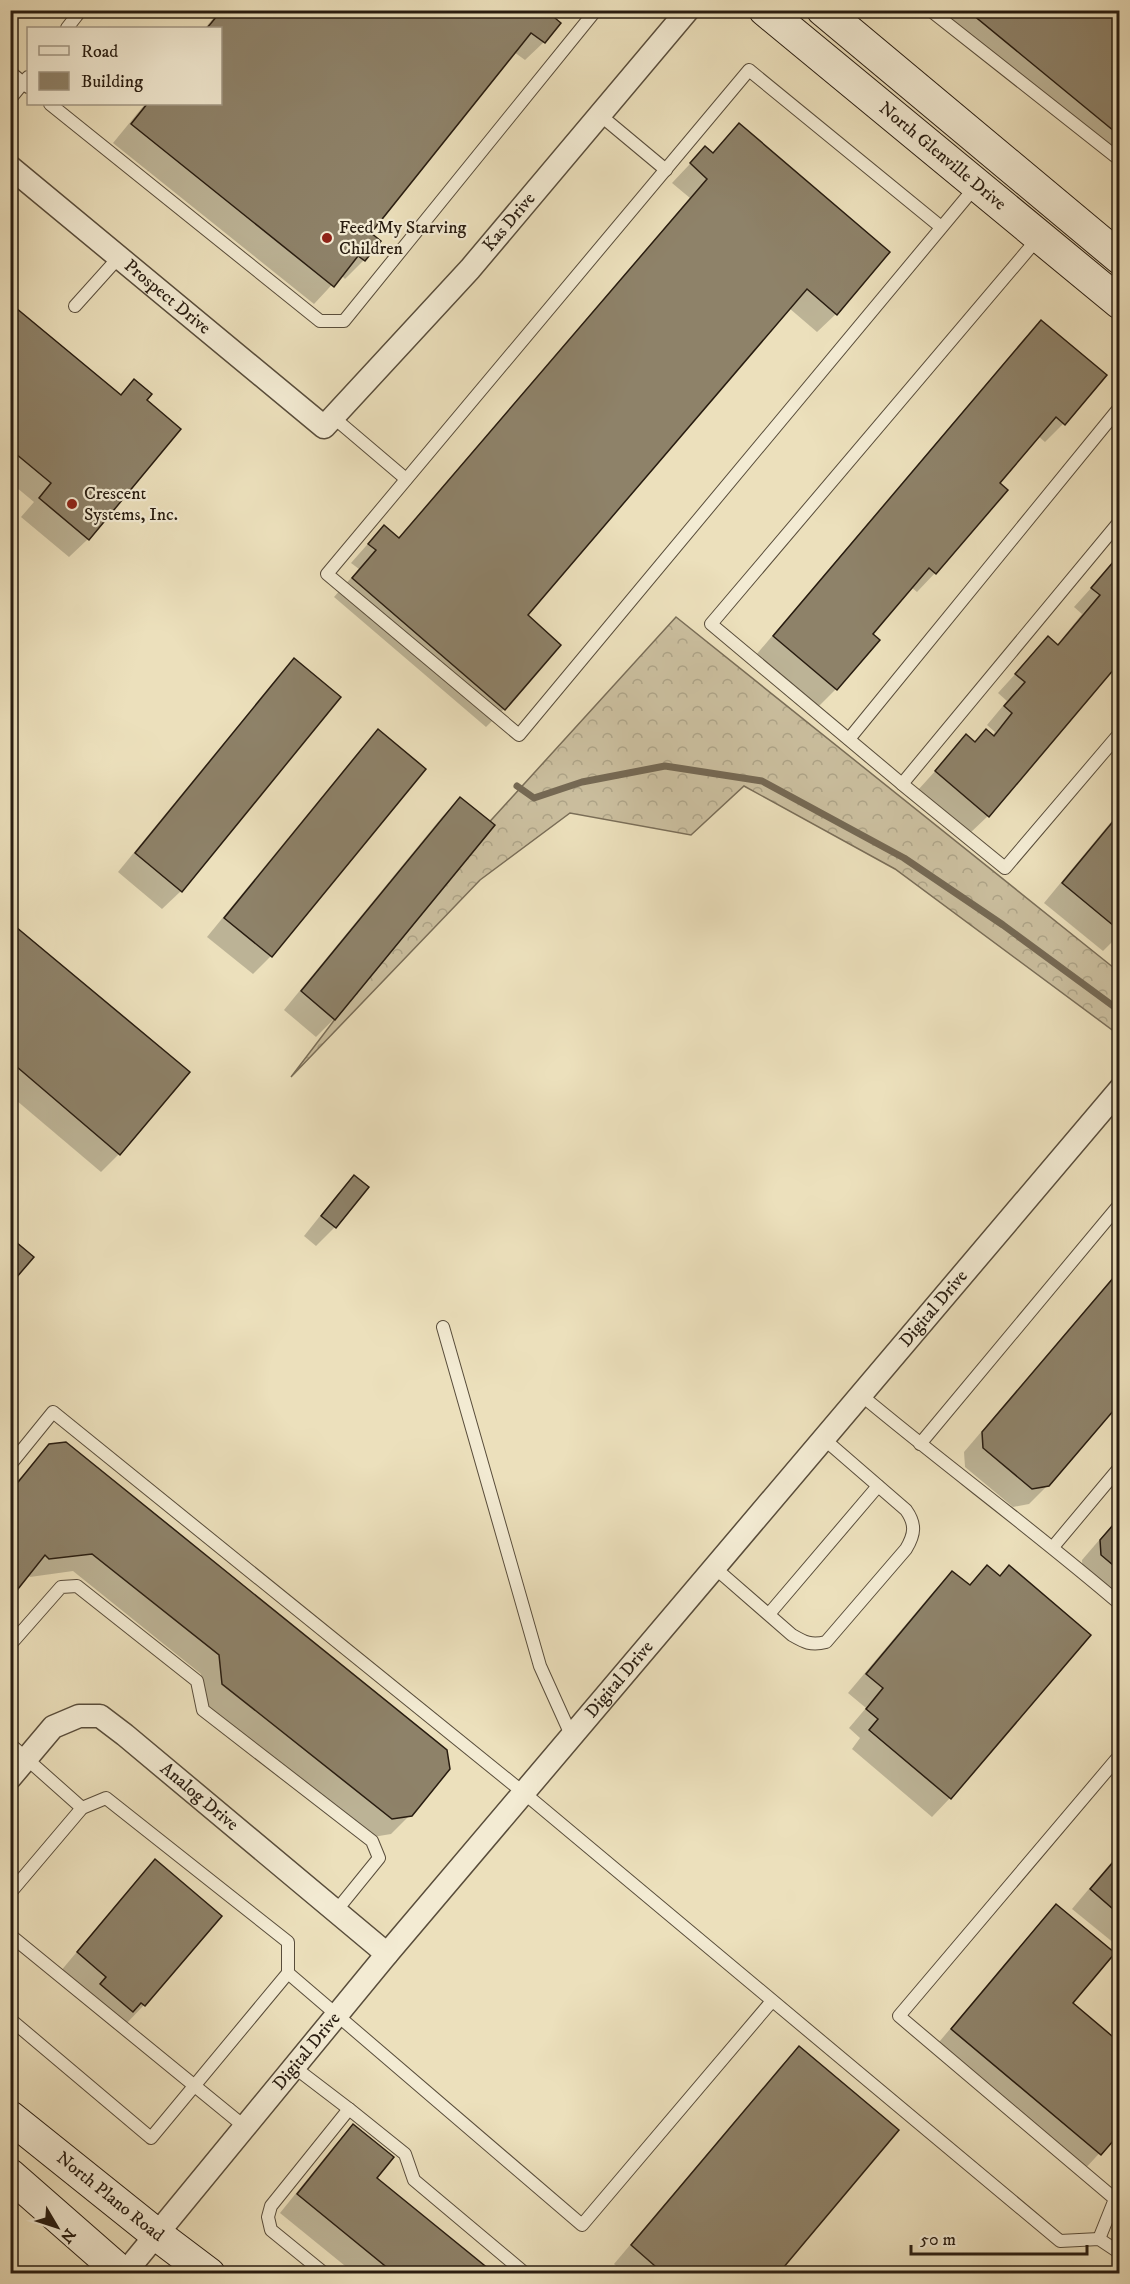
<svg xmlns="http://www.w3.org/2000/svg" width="1130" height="2284" viewBox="0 0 1130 2284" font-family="'IM FELL DW Pica',serif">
	<defs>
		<pattern id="forest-crowns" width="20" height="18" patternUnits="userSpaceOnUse" patternTransform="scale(1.5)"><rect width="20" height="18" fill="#cbbf9f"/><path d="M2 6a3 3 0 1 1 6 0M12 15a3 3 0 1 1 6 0" fill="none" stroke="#aea488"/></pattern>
	</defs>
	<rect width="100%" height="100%" fill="#ece0bc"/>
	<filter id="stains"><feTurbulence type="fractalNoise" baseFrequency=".00333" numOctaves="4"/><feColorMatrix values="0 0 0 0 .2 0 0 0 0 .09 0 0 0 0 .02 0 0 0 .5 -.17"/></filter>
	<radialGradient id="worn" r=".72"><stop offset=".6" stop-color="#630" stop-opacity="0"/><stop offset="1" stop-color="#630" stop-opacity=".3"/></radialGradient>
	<polygon fill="url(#forest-crowns)" stroke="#7a6e58" stroke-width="1.5" points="676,617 1119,972 1119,1035 895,869 744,786 691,835 570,813 480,880 291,1077 463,851"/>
	<g fill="#0003">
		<polygon points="220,10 559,10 553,18 559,23 544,42 525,60 514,52 368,233 379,241 364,260 345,279 341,275 314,304 113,143 145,104 220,104 220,28 205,28"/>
		<polygon points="926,10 1116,10 1120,13 1120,140 1104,156"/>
		<polygon points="739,125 836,314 817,332 789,308 526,616 504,709 486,727 334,597 359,569 351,563 366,546 384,527 398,539 690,198 672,183 705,148 712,154"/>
		<polygon points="10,305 120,396 135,381 145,400 88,539 69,557 21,517 34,502 10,482"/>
		<polygon points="1041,322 1064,423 1045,442 1038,436 998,484 1006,490 935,573 917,592 911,587 871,634 836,689 818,707 756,655 1023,340"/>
		<polygon points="1120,556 1120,660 988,816 969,834 918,790 967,736 974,743 986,731 992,736 995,732 987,725 1007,701 998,693 1048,638 1057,645 1082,614 1074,607"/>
		<polygon points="294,660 181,891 162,909 118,872 276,679"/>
		<polygon points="378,731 271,956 253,974 207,937 360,750"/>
		<polygon points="460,799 334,1019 316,1037 284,1010 442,817"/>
		<polygon points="1120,811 1120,934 1103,951 1044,903"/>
		<polygon points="10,924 119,1154 101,1172 10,1095"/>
		<polygon points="354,1177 367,1188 335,1227 316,1246 304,1236 336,1196"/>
		<polygon points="1120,1269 1120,1400 1048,1485 1029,1504 1013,1507 965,1467 964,1452"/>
		<polygon points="49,1446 410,1815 391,1834 373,1837 204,1703 201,1674 73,1571 30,1577 28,1575 10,1596 10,1489"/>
		<polygon points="1120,1516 1120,1604 1083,1574 1082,1560"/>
		<polygon points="987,1567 1089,1635 950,1798 932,1817 852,1749 860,1738 849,1728 866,1708 848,1693 934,1591 952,1573 968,1586"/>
		<polygon points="1120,1852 1120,1948 1072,1909"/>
		<polygon points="155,1862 219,1916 144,2005 126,2024 122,2021 114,2029 83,2003 89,1996 60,1972 137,1880"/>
		<polygon points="1056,1906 1071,2003 1111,2037 1120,2027 1120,2131 1082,2172 934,2048 1038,1925"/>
		<polygon points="799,2048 776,2274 625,2274 614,2264 781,2066"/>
		<polygon points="354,2126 375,2178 493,2274 355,2274 280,2213 335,2145"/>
	</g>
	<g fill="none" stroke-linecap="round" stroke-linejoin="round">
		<polyline stroke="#756954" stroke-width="7" points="517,786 534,798 582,782 665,766 762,781 904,858 1003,925 1120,1011"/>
	</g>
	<g fill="#8e8269" stroke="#281c10" stroke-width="1.5">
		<polygon points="222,10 561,10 555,18 561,23 545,43 531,33 371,233 381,241 365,261 358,256 334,287 131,124 147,104 220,104 220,28 207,28"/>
		<polygon points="967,10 1119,10 1120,136"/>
		<polygon points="739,123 890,252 837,315 807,289 528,615 561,645 505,710 352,578 376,550 368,544 384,525 399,538 707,179 690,163 705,146 713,153"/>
		<polygon points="10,303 121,395 134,379 152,394 147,400 181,429 89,540 39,498 51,483 10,449"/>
		<polygon points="1041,320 1107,375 1065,425 1056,417 1000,483 1008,490 936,574 929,568 873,634 880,640 837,690 773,636"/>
		<polygon points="1120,554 1120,662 989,817 935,771 966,734 975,742 986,729 994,736 1012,713 1004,706 1025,682 1015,674 1048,636 1058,645 1100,595 1091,588"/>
		<polygon points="294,658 341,697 182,892 135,853"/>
		<polygon points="378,729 426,769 272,957 224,918"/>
		<polygon points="460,797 495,825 335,1020 301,991"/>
		<polygon points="1120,813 1120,931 1062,883"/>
		<polygon points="10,922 190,1072 120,1155 10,1061"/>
		<polygon points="354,1175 369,1187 336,1228 321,1216"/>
		<polygon points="10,1237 34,1257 10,1285"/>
		<polygon points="1120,1270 1120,1403 1049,1486 1032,1489 983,1448 982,1432"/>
		<polygon points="66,1442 447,1750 450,1769 412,1816 392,1819 222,1684 219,1655 92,1554 49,1559 45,1555 10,1599 10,1492 49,1444"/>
		<polygon points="1120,1517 1120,1571 1101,1555 1100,1540"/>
		<polygon points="987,1565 1000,1576 1009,1565 1091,1635 951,1799 869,1730 878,1719 866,1709 883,1688 866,1674 952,1571 970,1585"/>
		<polygon points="1120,1854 1120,1915 1090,1889"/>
		<polygon points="155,1859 222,1916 145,2006 141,2003 133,2012 100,1984 106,1977 77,1952"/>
		<polygon points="1056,1904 1115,1953 1073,2003 1112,2036 1120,2027 1120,2133 1101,2155 951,2029"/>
		<polygon points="799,2046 899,2130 778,2274 649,2274 655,2266 631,2245"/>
		<polygon points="353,2124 394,2157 377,2178 495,2274 395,2274 297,2194"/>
	</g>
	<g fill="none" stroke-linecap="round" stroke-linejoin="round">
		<defs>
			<g id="lane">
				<polyline points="930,10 1120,160"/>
				<polyline points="67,28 81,10"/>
				<polyline points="10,72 28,87"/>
				<polyline points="10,99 28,77"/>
				<polyline points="50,104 320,321 344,321 596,10"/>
				<polyline points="600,115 666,170"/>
				<polyline points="941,227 749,70 327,574 519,735 976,186"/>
				<polyline points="1039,237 711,624 902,784 1120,521"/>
				<polyline points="75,306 119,257"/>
				<polyline points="333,417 406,479"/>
				<polyline points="849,739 1120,407"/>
				<polyline points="902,784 1005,868 1120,733"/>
				<polyline points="443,1327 540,1666 572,1737"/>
				<path d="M861,1395C946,1466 1035,1531 1120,1604"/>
				<polyline points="920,1444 1120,1204"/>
				<polyline points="10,1465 53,1412 524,1793 1060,2241 1099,2239 1120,2253"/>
				<polyline points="1053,1547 1120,1467"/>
				<path d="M715,1568L792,1635C804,1642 811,1646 826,1642L906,1549C915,1534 916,1524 906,1510L824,1439"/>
				<polyline points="769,1614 878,1486"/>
				<polyline points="10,1645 61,1587 77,1586 197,1681 203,1710 372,1841 379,1858 336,1911"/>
				<polyline points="10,1744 82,1808"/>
				<polyline points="10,1893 82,1808 106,1798 288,1942 288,1973 151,2138 10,2019"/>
				<polyline points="10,1935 245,2127"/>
				<polyline points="288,1973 582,2225 772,2001"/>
				<polyline points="294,2067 349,2109"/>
				<polyline points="1099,2239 1115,2199 899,2016 1120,1755"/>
				<polyline points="325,2274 271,2230 268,2217 271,2206 349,2109 405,2154 414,2180 526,2274"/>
			</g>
			<g id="street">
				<path id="s1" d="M10,167L324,427L470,269L688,10"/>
				<path id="s2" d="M10,1778L53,1727L79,1716H100L125,1735L387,1954"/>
				<path id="s3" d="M124,2274L387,1954L1120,1089"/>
			</g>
			<g id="secondary">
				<path id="s4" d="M765,10L1120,303"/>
				<polyline points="823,10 1120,258"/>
				<path id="s5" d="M10,2117L156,2234L209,2274"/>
				<polyline points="10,2175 123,2274"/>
			</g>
		</defs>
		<use href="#lane" stroke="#594d3b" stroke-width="14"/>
		<use href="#street" stroke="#594d3b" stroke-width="25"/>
		<use href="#secondary" stroke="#281c10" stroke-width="34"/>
		<use href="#lane" stroke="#f3ebd3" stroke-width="12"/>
		<use href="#street" stroke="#f3ebd3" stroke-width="22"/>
		<use href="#secondary" stroke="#f3ebd3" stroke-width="32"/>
	</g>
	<g fill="#8f2418" stroke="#f3ebd3" stroke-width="2">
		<circle cx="327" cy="238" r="6"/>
		<circle cx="72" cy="504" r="6"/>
	</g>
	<g text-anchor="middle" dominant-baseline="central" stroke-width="4.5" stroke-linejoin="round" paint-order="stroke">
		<g font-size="18" fill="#281c10" stroke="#f3ebd3">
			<text stroke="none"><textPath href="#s4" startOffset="230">North Glenville Drive</textPath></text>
			<text stroke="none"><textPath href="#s1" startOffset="684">Kas Drive</textPath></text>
			<text stroke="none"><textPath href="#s1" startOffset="204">Prospect Drive</textPath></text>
			<text stroke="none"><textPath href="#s3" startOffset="1260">Digital Drive</textPath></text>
			<text stroke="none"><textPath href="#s3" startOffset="774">Digital Drive</textPath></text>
			<text stroke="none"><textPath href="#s2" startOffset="244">Analog Drive</textPath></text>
			<text stroke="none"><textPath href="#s3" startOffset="288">Digital Drive</textPath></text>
			<text stroke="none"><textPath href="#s5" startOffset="128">North Plano Road</textPath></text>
		</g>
		<g font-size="18" fill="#281c10" stroke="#f3ebd3" text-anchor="start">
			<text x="339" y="228">Feed My Starving<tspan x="339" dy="21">Children</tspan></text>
			<text x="84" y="494">Crescent<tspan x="84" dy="21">Systems, Inc.</tspan></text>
		</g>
	</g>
	<rect width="1130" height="2284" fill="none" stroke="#ece0bc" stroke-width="36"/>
	<rect x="12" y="12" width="1106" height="2260" fill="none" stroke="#281c10" stroke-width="3"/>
	<rect x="18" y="18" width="1094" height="2248" fill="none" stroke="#281c10" stroke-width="1.5"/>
	<rect x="27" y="27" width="195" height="78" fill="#f3ebd3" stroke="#a29885" stroke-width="1.5"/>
	<rect x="39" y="46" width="30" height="9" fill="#f3ebd3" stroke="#a29885" stroke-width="1.5"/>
	<text x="81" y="57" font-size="18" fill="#281c10">Road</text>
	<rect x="39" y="72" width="30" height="18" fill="#8e8269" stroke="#a29885" stroke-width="1.5"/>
	<text x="81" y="87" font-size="18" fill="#281c10">Building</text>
	<g transform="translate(57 2227) rotate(129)" stroke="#f3ebd3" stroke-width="4.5" paint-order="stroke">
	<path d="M0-4.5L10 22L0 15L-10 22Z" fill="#281c10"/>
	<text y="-9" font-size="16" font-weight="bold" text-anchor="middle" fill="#281c10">N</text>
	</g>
	<path d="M911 2245v9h176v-9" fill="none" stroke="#281c10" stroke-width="3"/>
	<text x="920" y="2245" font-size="18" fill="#281c10" stroke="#f3ebd3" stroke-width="4.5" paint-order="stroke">50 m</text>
	<rect width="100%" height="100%" filter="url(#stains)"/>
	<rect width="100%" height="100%" fill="url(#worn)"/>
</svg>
